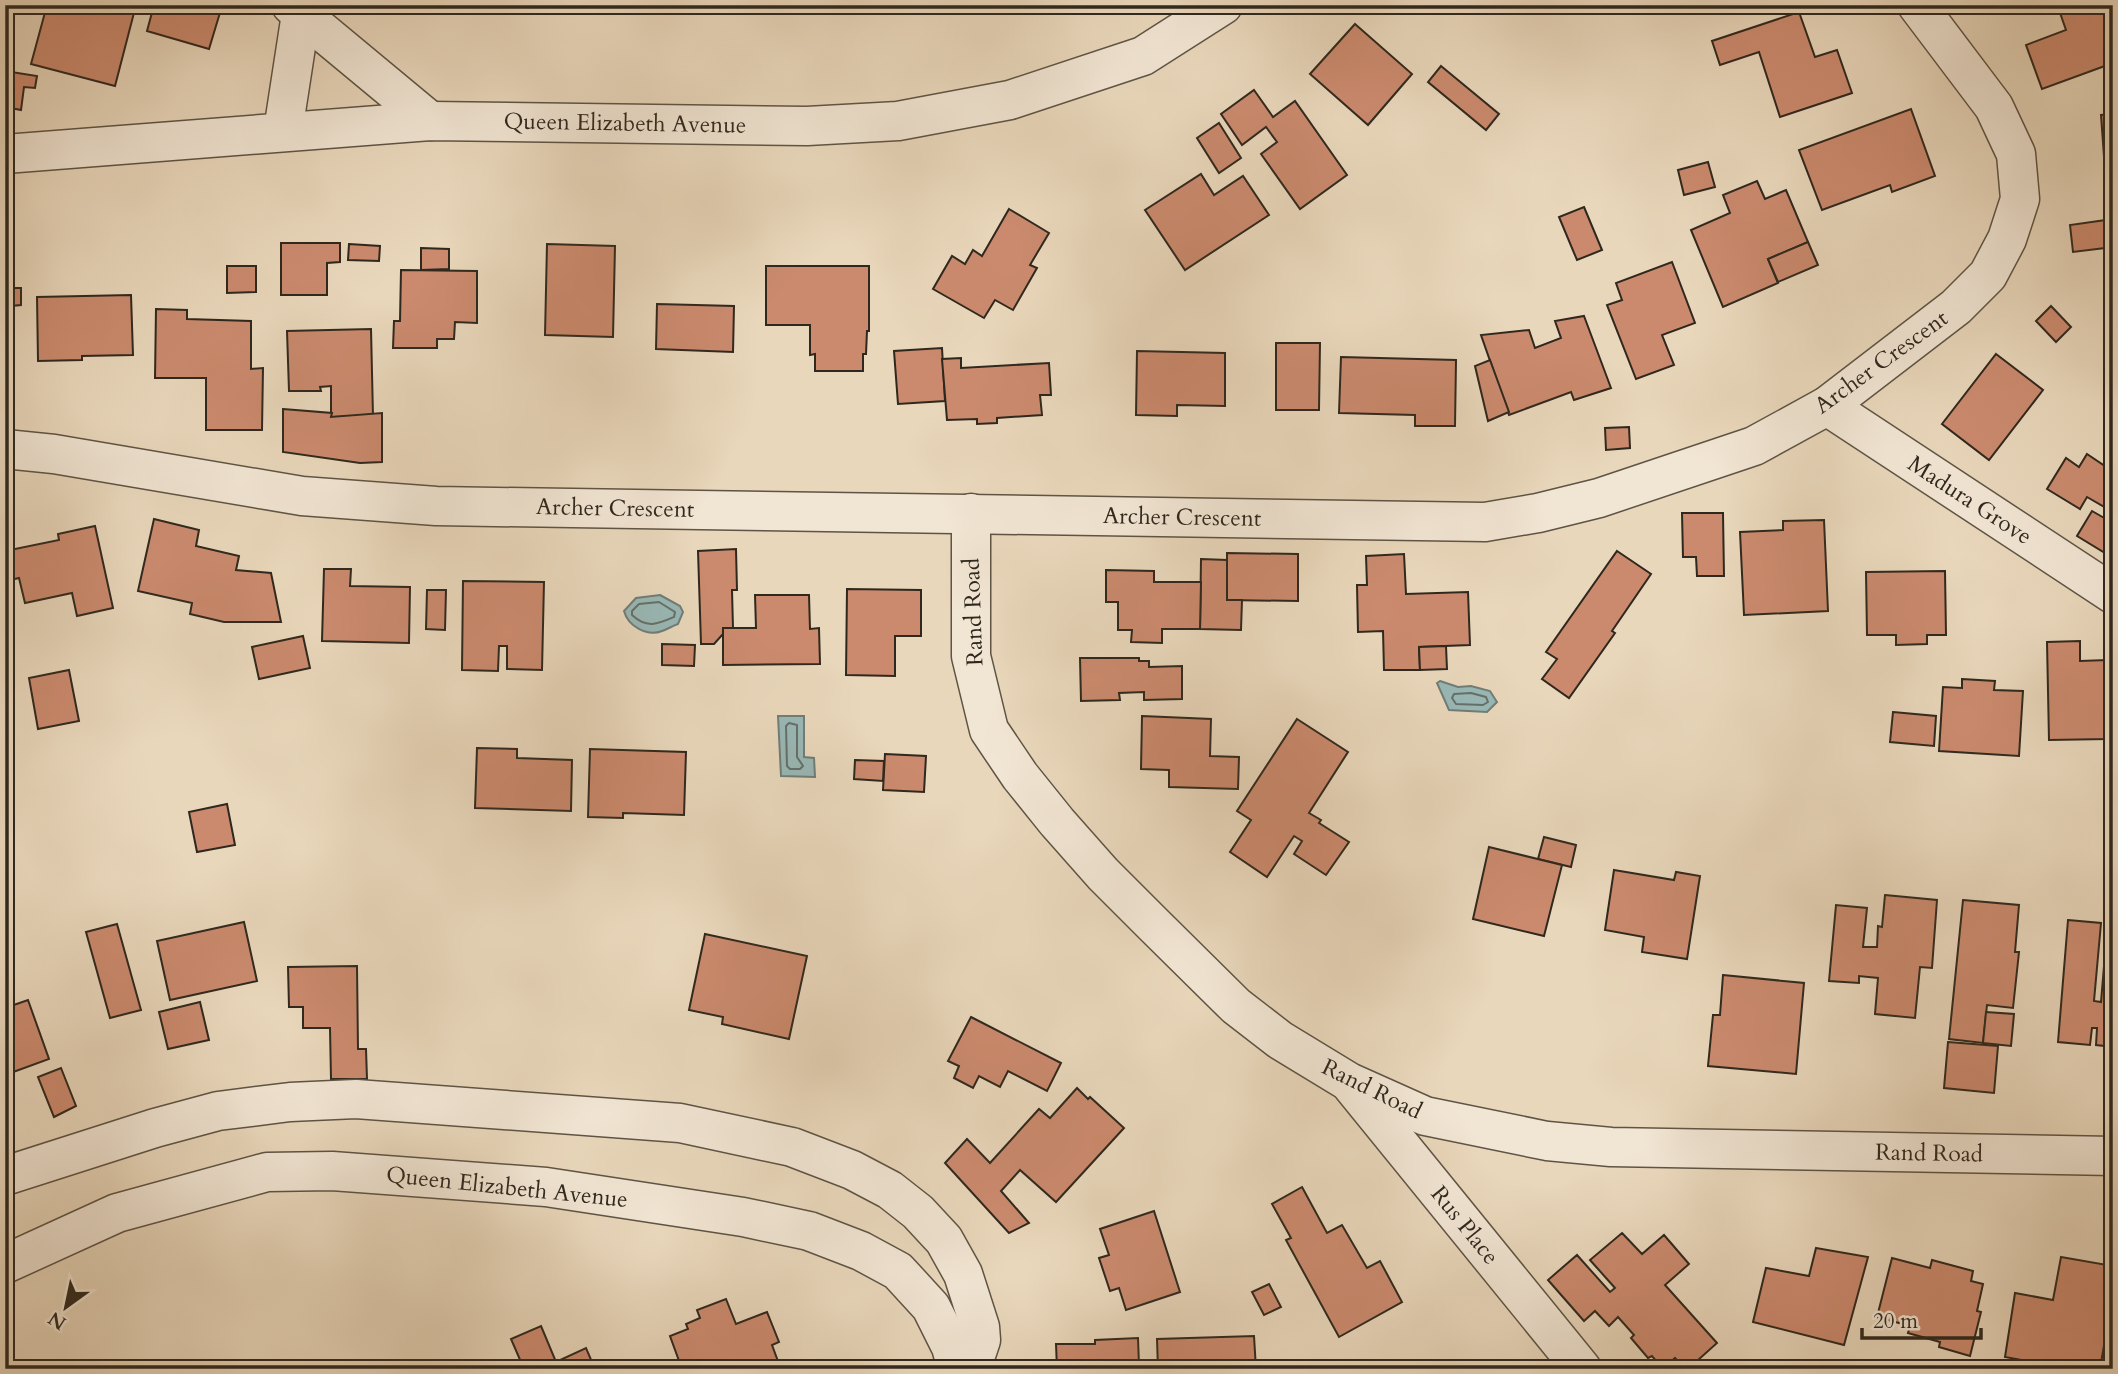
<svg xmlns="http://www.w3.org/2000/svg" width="2118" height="1374" viewBox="0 0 2118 1374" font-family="Cardo,serif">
	<rect width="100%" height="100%" fill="#e9d7bb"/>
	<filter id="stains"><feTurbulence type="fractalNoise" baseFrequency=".00286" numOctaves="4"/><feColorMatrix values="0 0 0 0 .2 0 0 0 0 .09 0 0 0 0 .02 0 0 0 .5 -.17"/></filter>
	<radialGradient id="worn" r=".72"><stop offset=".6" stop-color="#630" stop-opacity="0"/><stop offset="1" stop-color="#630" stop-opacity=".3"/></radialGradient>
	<g fill="#99b8b6" stroke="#6f7e79" stroke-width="2">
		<path d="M660,595L680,606L683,612L678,624C672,626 668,629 662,631C647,637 628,626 624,611L636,598Z"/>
		<polygon points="1440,681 1458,687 1471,686 1490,691 1497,702 1487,712 1449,710 1437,683"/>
		<polygon points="778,716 804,716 804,757 814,758 815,777 781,776"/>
	</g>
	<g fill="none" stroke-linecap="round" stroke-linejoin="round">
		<g stroke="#64706a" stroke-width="2">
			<path d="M659,602L675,612L674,617C658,624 647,629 632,615V611L639,604Z"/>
			<polygon points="1471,693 1486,697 1488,702 1483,705 1456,704 1452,698 1454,694"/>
			<polygon points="789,723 797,725 797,757 803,766 800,769 790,769 787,766 786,726"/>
		</g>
	</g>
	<g fill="#cb8a6e" stroke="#2f281e" stroke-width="2">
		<polygon points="47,5 136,5 115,86 31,64"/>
		<polygon points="154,5 222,6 209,49 147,31"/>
		<polygon points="2068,5 2113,5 2113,63 2042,89 2026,45 2066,30 2059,10"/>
		<polygon points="1799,12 1815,57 1837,50 1852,93 1780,117 1759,52 1720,65 1712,41"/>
		<polygon points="1355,24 1412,74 1368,125 1310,74"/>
		<polygon points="1441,66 1499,114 1486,130 1428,82"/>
		<polygon points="5,71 37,76 35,88 24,87 21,110 5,107"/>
		<polygon points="1254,90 1273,117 1295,101 1347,175 1300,209 1261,154 1277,142 1266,127 1242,145 1221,114"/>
		<polygon points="1911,109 1935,176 1892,192 1890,185 1822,210 1799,150"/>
		<polygon points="2113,114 2113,212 2108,212 2101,115"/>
		<polygon points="1219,123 1241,158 1219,173 1197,138"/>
		<polygon points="1708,162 1715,187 1684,195 1678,170"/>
		<polygon points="1201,174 1214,195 1243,176 1269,215 1185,270 1145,210"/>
		<polygon points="1757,181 1765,199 1786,190 1808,242 1768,259 1778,283 1723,307 1691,230 1730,213 1723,195"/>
		<polygon points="1584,207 1602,250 1577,260 1559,217"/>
		<polygon points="1009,209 1049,233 1030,265 1037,268 1013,310 995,300 984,318 933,289 952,256 965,264 973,250 982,256"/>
		<polygon points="2113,219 2113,247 2073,252 2070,225"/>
		<polygon points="1808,242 1818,265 1778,282 1768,259"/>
		<polygon points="281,243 340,243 340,262 327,263 327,295 281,295"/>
		<polygon points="349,244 380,246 379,261 348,260"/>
		<polygon points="547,244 615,246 613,337 545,335"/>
		<polygon points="421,248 449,249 449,269 421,270"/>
		<polygon points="1672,262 1695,323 1662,335 1674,365 1636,379 1607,305 1622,300 1616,283"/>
		<polygon points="227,266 256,266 256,292 227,293"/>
		<polygon points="766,266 869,266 869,331 867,331 866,354 863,354 863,371 815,371 815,354 810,355 810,325 766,325"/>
		<polygon points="401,270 477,271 477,323 455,322 454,339 437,339 437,348 393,348 394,321 400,321"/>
		<polygon points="5,288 21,288 21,305 11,306 12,357 5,357"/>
		<polygon points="131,295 133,355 82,356 82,360 38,361 37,297"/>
		<polygon points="657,304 734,306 733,352 656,349"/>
		<polygon points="2051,306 2071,327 2056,342 2036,321"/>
		<polygon points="156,309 187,310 187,319 251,321 251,369 263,368 262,430 206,430 206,378 155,378"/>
		<polygon points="1584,316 1611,388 1574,400 1571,392 1509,415 1481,335 1529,330 1535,348 1561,338 1555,321"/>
		<polygon points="371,329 373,416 331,417 331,386 320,387 321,391 289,391 287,331"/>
		<polygon points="1276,343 1320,343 1319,410 1276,410"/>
		<polygon points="942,348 945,401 898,404 894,351"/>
		<polygon points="1137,351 1225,353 1225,406 1177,405 1177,416 1136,415"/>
		<polygon points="1996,354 2043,390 1989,460 1942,424"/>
		<polygon points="1341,357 1456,360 1455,426 1415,426 1415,415 1339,413"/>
		<polygon points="961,358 961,368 1049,363 1051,395 1040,395 1042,415 997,418 997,423 977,424 977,419 947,420 942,359"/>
		<polygon points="1490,360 1509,412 1488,421 1475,366"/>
		<polygon points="283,409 332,413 331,417 382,413 382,462 360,463 283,452"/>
		<polygon points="1629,427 1630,448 1606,450 1605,428"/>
		<polygon points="2087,454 2105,466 2107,463 2113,467 2113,512 2087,497 2080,509 2047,489 2066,458 2079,467"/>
		<polygon points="2092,511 2113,523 2113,550 2110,556 2077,536"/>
		<polygon points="1682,513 1723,513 1724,576 1697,576 1696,557 1683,557"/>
		<polygon points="154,519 199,530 196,546 239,556 236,570 271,573 281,622 224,622 190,614 192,603 138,591"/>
		<polygon points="1824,520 1828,611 1744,615 1740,532 1783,530 1783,521"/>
		<polygon points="95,526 113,608 77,616 72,593 25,603 19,578 6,581 5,551 59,540 58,534"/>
		<polygon points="736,549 737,590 732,590 733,628 723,628 723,634 714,644 701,644 698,551"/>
		<polygon points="1617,551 1651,574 1612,631 1615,633 1569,698 1542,679 1557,659 1546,652"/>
		<polygon points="1227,553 1298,554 1298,601 1227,600"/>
		<polygon points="1404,554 1406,594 1468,592 1470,645 1419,647 1420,670 1384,670 1383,631 1358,632 1357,585 1367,585 1366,556"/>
		<polygon points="1201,559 1227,560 1227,600 1242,600 1241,630 1200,629"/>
		<polygon points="324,569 351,569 350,586 410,587 409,643 322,641"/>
		<polygon points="1106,570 1154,571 1154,582 1201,582 1200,629 1162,629 1162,643 1131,642 1132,630 1118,630 1118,602 1106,602"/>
		<polygon points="1945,571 1946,635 1927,635 1927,644 1896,645 1896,635 1867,635 1866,572"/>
		<polygon points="463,581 544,582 542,670 507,669 507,646 499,646 498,671 462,670"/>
		<polygon points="847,589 921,590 921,636 895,636 895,676 846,675"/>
		<polygon points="427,590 446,590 445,630 426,629"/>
		<polygon points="755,595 809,595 810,629 819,628 820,664 723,665 723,628 756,628"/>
		<polygon points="5,602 13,639 5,641"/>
		<polygon points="303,636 310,668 259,679 252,647"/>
		<polygon points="2080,641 2080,661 2107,660 2108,739 2049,740 2047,642"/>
		<polygon points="662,644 695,645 694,666 662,665"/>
		<polygon points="1446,646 1447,669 1420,670 1419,647"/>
		<polygon points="1080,658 1139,658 1139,661 1149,661 1149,667 1182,666 1182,699 1144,700 1144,692 1119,693 1120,700 1081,701"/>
		<polygon points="69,670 79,721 38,729 29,678"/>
		<polygon points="1962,679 1995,681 1994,690 2023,691 2019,756 1939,751 1943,687 1962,688"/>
		<polygon points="1893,712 1936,716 1934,746 1890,742"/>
		<polygon points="1142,716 1211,719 1210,756 1239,757 1238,789 1169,787 1169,770 1141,769"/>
		<polygon points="1297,719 1348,752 1309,813 1321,820 1319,823 1349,842 1326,875 1294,854 1302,841 1294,836 1267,877 1230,852 1251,820 1237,811"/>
		<polygon points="477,748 517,749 517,758 572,760 571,811 475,808"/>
		<polygon points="590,749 686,752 684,815 623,813 623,818 588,817"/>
		<polygon points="885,754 926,756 924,792 883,790"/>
		<polygon points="855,760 884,761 883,781 854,779"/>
		<polygon points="227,804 235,845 197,852 189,812"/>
		<polygon points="1544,837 1576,845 1571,867 1538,859"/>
		<polygon points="1489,847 1562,865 1544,936 1473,919"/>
		<polygon points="1614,870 1674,880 1676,872 1700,876 1687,959 1642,952 1644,937 1605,930"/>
		<polygon points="1885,895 1937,900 1932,968 1920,967 1915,1018 1875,1014 1878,978 1859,976 1859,983 1829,981 1836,905 1867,908 1863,947 1877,947 1878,926 1882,927"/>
		<polygon points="1963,900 2019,905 2015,952 2019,952 2013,1008 1987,1005 1983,1043 1949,1039"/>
		<polygon points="2068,920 2101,923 2094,1001 2101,1002 2105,954 2113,955 2113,1047 2096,1045 2097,1028 2092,1028 2090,1045 2058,1042"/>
		<polygon points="244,922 257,981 170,1000 157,941"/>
		<polygon points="117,924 141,1010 110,1018 86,932"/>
		<polygon points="705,934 807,956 789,1039 722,1024 723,1017 689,1010"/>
		<polygon points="357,966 358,1049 366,1049 367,1079 331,1079 330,1028 303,1028 303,1007 289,1007 288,967"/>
		<polygon points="1723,975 1804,983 1796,1074 1708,1066 1713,1015 1720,1015"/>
		<polygon points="28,1000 49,1059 5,1075 5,1008"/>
		<polygon points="200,1002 209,1040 168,1049 159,1012"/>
		<polygon points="1986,1012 2014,1014 2011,1046 1983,1043"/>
		<polygon points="971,1017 1061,1063 1047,1091 1008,1071 1000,1087 979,1076 973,1088 954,1078 959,1066 948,1061"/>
		<polygon points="1948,1042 1998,1046 1994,1093 1944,1088"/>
		<polygon points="61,1068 76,1106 54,1117 38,1077"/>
		<polygon points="1077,1088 1088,1099 1090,1097 1124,1128 1056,1202 1020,1170 1001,1191 1029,1223 1009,1233 945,1163 967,1139 990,1163 1039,1109 1050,1118"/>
		<polygon points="1302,1187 1327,1233 1342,1225 1367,1268 1380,1261 1402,1302 1339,1337 1286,1240 1291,1238 1272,1204"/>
		<polygon points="1154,1211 1180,1292 1126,1310 1119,1288 1110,1291 1099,1258 1109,1255 1100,1229"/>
		<polygon points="1622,1233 1642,1254 1664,1235 1689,1264 1665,1285 1717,1343 1688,1369 1685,1369 1675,1358 1663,1369 1652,1356 1648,1358 1631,1338 1634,1335 1618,1317 1609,1326 1595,1311 1584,1321 1548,1280 1577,1255 1610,1292 1615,1288 1590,1260"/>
		<polygon points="1816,1248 1868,1257 1844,1345 1753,1322 1766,1268 1809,1276"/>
		<polygon points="2061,1257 2113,1266 2113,1293 2100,1369 2071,1369 2005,1357 2015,1293 2053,1300"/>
		<polygon points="1892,1258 1930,1268 1932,1260 1973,1271 1971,1281 1983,1284 1977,1311 1981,1312 1970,1356 1939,1347 1940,1342 1908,1333 1910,1326 1877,1317"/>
		<polygon points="1269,1284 1281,1307 1264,1315 1252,1292"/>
		<polygon points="726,1299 736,1324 767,1312 779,1342 772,1345 779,1364 767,1369 682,1369 670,1336 688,1329 686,1324 700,1318 697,1310"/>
		<polygon points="541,1326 556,1362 586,1348 595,1369 524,1369 511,1339"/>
		<polygon points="1254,1336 1256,1369 1158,1369 1157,1339"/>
		<polygon points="1138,1338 1139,1365 1101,1367 1101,1369 1057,1369 1056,1344 1095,1344 1095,1340"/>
	</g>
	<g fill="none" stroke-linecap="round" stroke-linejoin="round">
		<defs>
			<g id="street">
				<polyline points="301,14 430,121"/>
				<polyline points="283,131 301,14 291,5"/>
				<polyline points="5,154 430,121 807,126 898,121 1010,100 1143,56 1223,5"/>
				<polyline points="1827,406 2113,594"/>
				<polyline points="5,449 54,454 302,496 436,506 1485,522 1538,513 1599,498 1754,446 1827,406 1956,307 1988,275 2007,239 2020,199 2016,154 1994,107 1917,5"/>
				<polyline points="971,513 971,656 989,730 1020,776 1057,822 1103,874 1155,926 1236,1006 1280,1040 1349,1082 1425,1116 1547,1141 1611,1147 2113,1156"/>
				<polyline points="1352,1086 1582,1369"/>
				<polyline points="5,1176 155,1128 218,1111 290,1102 356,1099 680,1123 792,1147 852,1170 890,1190 918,1212 944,1240 963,1274 980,1327 981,1340 977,1352 960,1369"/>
				<polyline points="5,1264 117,1213 267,1172 332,1171 546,1187 743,1217 809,1231 861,1251 898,1271 931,1307 951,1347 957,1369"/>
			</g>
		</defs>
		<use href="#street" stroke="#5e5445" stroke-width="41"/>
		<use href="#street" stroke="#f1e5d3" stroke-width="38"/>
	</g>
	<g text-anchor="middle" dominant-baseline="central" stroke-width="7" stroke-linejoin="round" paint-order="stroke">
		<g font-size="23" fill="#2f281e" stroke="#f1e5d3">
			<text transform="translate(625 123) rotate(1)">Queen Elizabeth Avenue</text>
			<text transform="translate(1881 362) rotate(-36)">Archer Crescent</text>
			<text transform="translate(1970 500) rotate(33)">Madura Grove</text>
			<text transform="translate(615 508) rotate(1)">Archer Crescent</text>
			<text transform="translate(1182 517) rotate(1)">Archer Crescent</text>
			<text transform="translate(973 612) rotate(-92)">Rand Road</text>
			<text transform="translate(1372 1089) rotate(26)">Rand Road</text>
			<text transform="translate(1929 1153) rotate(1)">Rand Road</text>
			<text transform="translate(507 1187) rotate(6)">Queen Elizabeth Avenue</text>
			<text transform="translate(1465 1225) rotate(51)">Rus Place</text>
		</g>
	</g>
	<rect width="2118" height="1374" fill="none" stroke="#e9d7bb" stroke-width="28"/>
	<rect x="7" y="7" width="2104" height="1360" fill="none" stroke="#2f281e" stroke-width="3.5"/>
	<rect x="14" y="14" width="2090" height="1346" fill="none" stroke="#2f281e" stroke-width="2"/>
	<g transform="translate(66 1307) rotate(213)" stroke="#f1e5d3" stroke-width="5" paint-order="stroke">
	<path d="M0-5L12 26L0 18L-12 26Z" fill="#2f281e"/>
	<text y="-10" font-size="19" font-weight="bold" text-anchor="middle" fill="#2f281e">N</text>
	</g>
	<path d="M1862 1328v10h119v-10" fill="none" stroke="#2f281e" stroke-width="3.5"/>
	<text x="1873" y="1328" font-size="21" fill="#2f281e" stroke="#f1e5d3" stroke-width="5" paint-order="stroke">20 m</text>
	<rect width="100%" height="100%" filter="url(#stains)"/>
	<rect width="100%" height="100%" fill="url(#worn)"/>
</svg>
